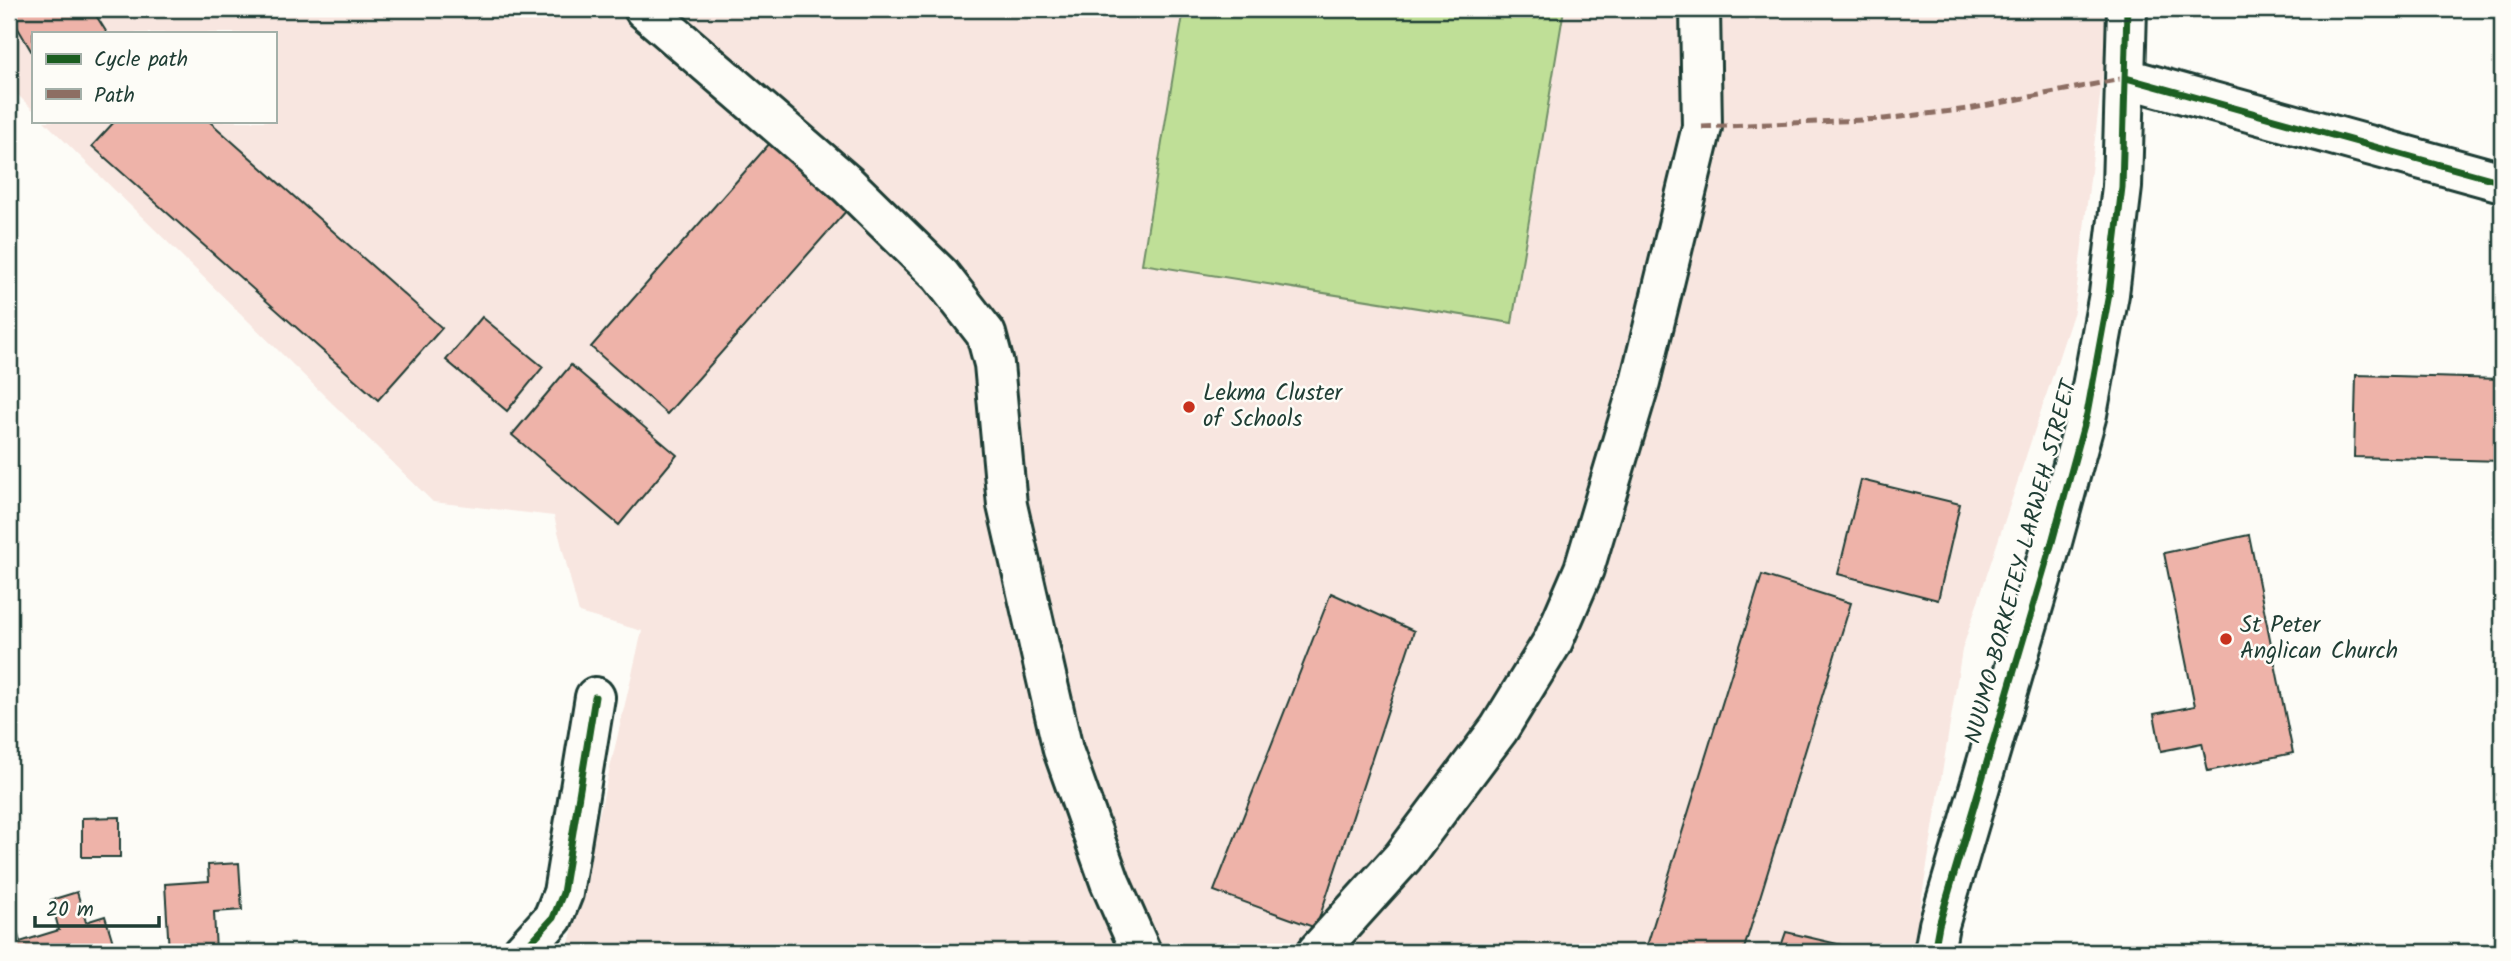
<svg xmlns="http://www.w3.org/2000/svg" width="2511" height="961" viewBox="0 0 2511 961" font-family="Kalam,sans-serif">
	<rect width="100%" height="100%" fill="#fdfcf7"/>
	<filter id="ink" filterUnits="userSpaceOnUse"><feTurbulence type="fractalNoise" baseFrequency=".0143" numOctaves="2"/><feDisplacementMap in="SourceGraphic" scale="14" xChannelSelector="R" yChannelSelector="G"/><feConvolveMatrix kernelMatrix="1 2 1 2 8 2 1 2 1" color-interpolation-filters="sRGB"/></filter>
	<g filter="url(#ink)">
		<polygon fill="#f8e6e0" points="9,9 2108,9 2109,23 2074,311 1962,650 1913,952 561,952 569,944 642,631 579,613 554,516 433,502 44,121 275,121 275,33 33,33 33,110 9,86"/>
		<polygon fill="#bfdf97" stroke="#6f8e66" stroke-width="2" points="1184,9 1564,9 1512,323 1142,264"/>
		<g fill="#eeb3a9" stroke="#1f3d34" stroke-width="2">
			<polygon points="9,9 92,9 107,33 33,33 33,54 9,13"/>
			<polygon points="115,121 209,121 442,328 378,400 92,146"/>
			<polygon points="770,143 847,210 667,414 591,347"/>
			<polygon points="482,317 543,367 507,411 446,360"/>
			<polygon points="571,365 677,455 619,525 512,435"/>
			<polygon points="2356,375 2502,379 2502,461 2354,457"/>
			<polygon points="1861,480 1960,504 1938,600 1838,574"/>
			<polygon points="2249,535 2293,753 2208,771 2202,743 2161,751 2154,714 2195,706 2164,553"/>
			<polygon points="1762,575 1851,603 1743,952 1645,952"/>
			<polygon points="1331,593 1414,631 1316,928 1214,891"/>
			<polygon points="120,817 120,857 82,857 82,818"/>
			<polygon points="239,863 242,910 214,912 216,952 169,952 165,884 209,881 208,865"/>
			<polygon points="77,892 86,922 105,916 115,949 105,952 9,952 9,926 15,924 20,942 59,930 51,900"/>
			<polygon points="1786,932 1846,946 1844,952 1779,952"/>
		</g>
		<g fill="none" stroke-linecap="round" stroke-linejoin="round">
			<defs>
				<g id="minor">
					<polyline points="644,9 847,184 940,275 986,334 994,364 1007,505 1063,750 1110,882 1141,952"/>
					<polyline points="2126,78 2502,182"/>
					<polyline points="522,952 553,918 563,893 595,697"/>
					<polyline points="1317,952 1403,857 1499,729 1553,641 1584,569 1640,382 1702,127 1700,9"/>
					<polyline points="1934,952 1939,925 2052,542 2087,414 2109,294 2122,187 2127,9"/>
				</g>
			</defs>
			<use href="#minor" stroke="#1f3d34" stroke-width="44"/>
			<use href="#minor" stroke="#fdfcf7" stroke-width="38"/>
			<polyline stroke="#8d6e63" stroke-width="5" stroke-dasharray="10 5" stroke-linecap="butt" points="1702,127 1884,119 1969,109 2126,78"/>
			<defs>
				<g id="cycleway">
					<polyline points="2126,78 2502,182"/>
					<polyline points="522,952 553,918 563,893 595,697"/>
					<polyline points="1934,952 1939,925 2052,542 2087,414 2109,294 2122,187 2127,9"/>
				</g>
			</defs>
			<use href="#cycleway" stroke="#fdfcf7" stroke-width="11"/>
			<use href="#cycleway" stroke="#1b5e20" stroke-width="7"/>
		</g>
	</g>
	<g fill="#c8321e" stroke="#fdfcf7" stroke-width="2.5">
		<circle cx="1189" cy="407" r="7"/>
		<circle cx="2226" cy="639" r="7"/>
	</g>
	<g text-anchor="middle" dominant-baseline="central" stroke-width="5" stroke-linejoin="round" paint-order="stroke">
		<g font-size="23" fill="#1f3d34" stroke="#fdfcf7" text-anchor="start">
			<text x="1203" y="394">Lekma Cluster<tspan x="1203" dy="26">of Schools</tspan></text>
			<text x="2240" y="626">St Peter<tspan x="2240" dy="26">Anglican Church</tspan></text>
		</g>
		<g font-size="23" fill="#1f3d34" stroke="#fdfcf7">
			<text transform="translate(2022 562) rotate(-75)">NUUMO BORKETEY LARWEH STREET</text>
		</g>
	</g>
	<rect width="2511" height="961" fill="none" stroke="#fdfcf7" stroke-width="35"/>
	<rect x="18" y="18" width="2476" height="926" fill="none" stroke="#1f3d34" stroke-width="2.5" filter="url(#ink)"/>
	<rect x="32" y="32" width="245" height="91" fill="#fdfcf7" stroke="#a4b0a9" stroke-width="2"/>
	<rect x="46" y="54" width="35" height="10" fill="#1b5e20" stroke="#a4b0a9" stroke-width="2"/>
	<text x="94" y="66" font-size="21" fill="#1f3d34">Cycle path</text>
	<rect x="46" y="89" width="35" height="10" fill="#8d6e63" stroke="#a4b0a9" stroke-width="2"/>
	<text x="94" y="102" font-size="21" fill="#1f3d34">Path</text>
	<path d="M35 916v10h124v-10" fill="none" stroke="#1f3d34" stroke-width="3.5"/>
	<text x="46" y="916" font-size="21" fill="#1f3d34" stroke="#fdfcf7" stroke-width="5" paint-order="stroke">20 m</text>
</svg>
